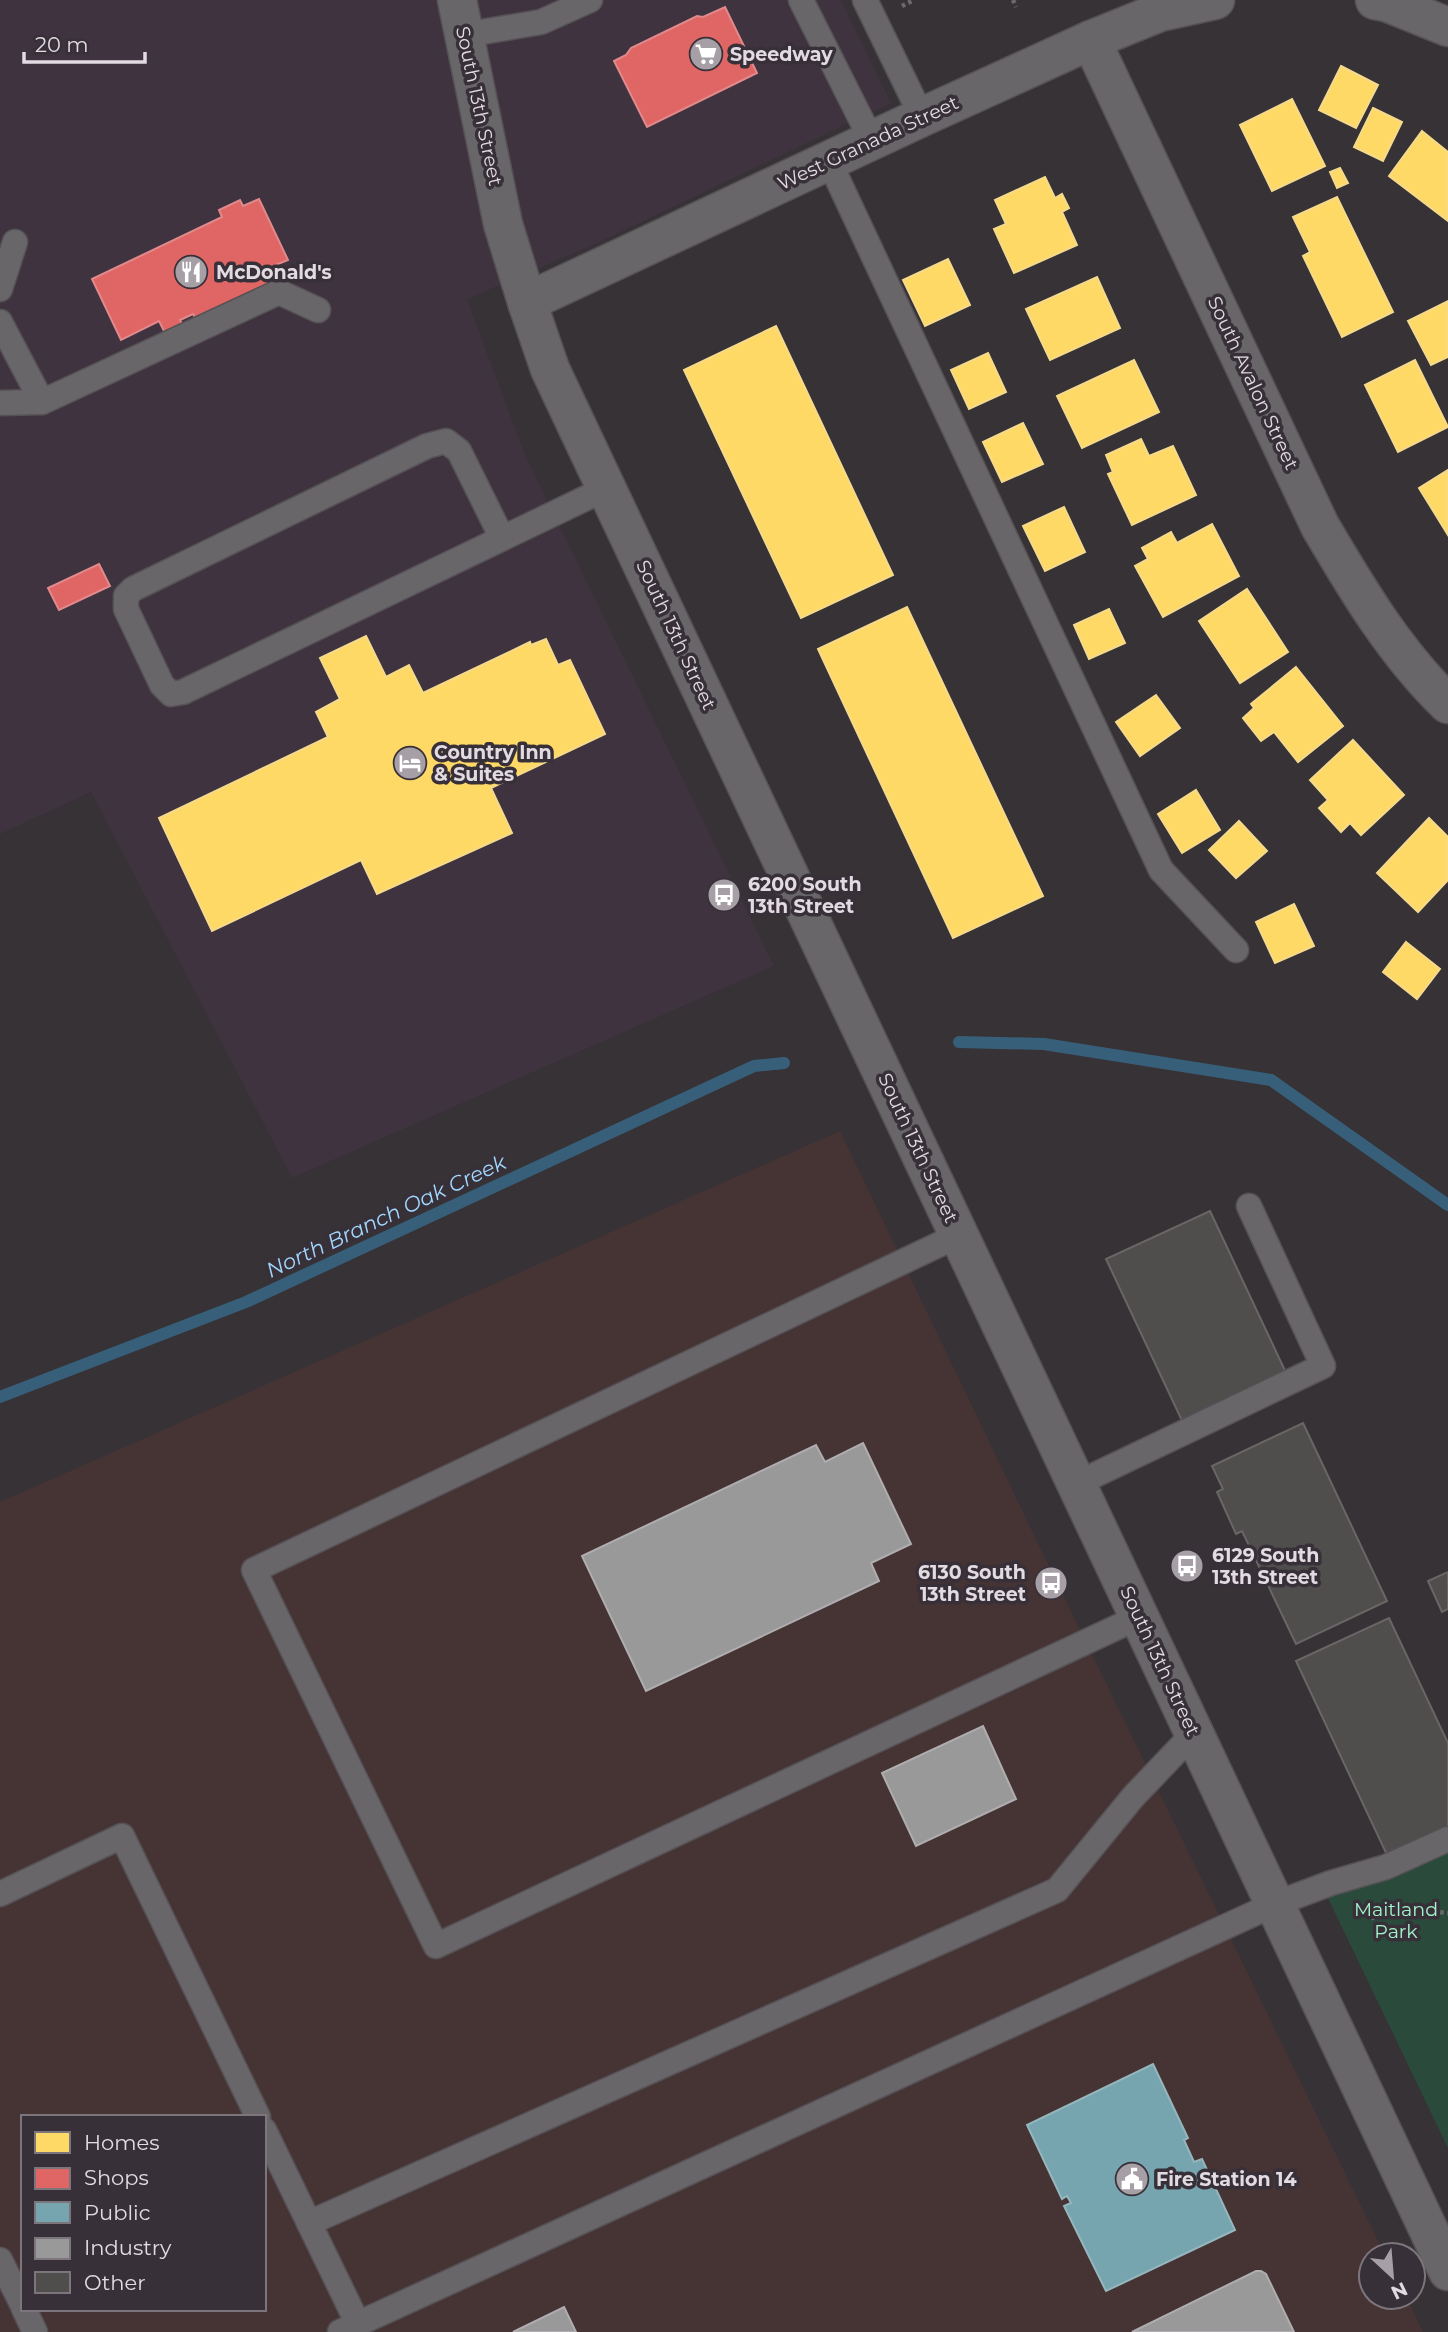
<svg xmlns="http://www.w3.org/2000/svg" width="1448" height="2332" viewBox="0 0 1448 2332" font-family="Montserrat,sans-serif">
	<rect width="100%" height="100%" fill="#363236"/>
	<polygon fill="#3f333f" points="0,0 841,0 891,103 595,244 467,299 525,455 774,966 292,1178 91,792 0,834"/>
	<path fill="#463435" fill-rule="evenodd" d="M840,1131L1045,1558L1385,2255H1371V2297H1406L1423,2332H0V1502ZM23,2117H264V2309H23Z"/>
	<polygon fill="#2a4b3c" points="1448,1839 1448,2148 1327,1896"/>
	<g fill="#ffd966" stroke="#f6da8b" stroke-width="2">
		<polygon points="1341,66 1378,85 1356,128 1319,110"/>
		<polygon points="1292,99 1325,166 1272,191 1240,125"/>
		<polygon points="1373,108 1402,122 1383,161 1354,147"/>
		<polygon points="1422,131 1448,152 1448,221 1389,176"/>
		<polygon points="1340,168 1348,183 1337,188 1330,172"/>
		<polygon points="1045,177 1055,198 1062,194 1069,208 1062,212 1077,245 1014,273 994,229 1006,224 995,200"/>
		<polygon points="1337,197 1393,312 1342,337 1303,256 1310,252 1293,217"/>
		<polygon points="948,259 970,305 925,326 903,280"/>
		<polygon points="1097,277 1120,328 1050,360 1026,309"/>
		<polygon points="1448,301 1448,357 1431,365 1408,321"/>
		<polygon points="776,326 893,575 801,618 684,370"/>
		<polygon points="988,353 1006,392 969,409 951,370"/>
		<polygon points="1134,360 1159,412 1082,448 1057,396"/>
		<polygon points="1415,360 1448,427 1398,452 1365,385"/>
		<polygon points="1023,423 1043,464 1002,482 983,442"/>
		<polygon points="1141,439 1149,456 1173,446 1196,495 1132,525 1108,474 1113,472 1106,455"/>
		<polygon points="1448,470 1448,535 1419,488"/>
		<polygon points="1064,507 1085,552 1045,571 1023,526"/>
		<polygon points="1212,524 1239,576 1163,617 1135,566 1148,559 1142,548 1171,532 1177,543"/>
		<polygon points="1247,589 1288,652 1240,683 1199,621"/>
		<polygon points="907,607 1043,896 953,938 818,649"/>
		<polygon points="1109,609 1125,643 1089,659 1074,625"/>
		<polygon points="366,636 386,677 409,665 423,693 530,642 531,645 546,639 558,665 570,660 605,734 491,788 512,833 377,894 361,860 212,931 159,818 328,737 316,712 340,699 320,658"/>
		<polygon points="1296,667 1343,726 1298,762 1274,732 1261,741 1243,718 1254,708 1251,704"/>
		<polygon points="1156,695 1180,728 1140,756 1116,722"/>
		<polygon points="1353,740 1404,795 1361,835 1350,823 1341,832 1319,808 1328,800 1310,780"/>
		<polygon points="1196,790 1220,830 1182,853 1158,814"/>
		<polygon points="1429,818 1448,837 1448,880 1418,912 1377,873"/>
		<polygon points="1239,821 1267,851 1236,878 1209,850"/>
		<polygon points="1294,904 1314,946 1275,963 1256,922"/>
		<polygon points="1406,942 1440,969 1417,999 1383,972"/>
	</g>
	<g fill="#e06666" stroke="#e1898b" stroke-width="2">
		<polygon points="725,7 757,73 647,127 614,61 626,55 631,48 697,16 703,17"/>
		<polygon points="259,199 288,260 273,266 280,279 196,319 193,314 180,320 185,329 167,337 159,321 121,340 92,279 222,217 219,210 240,200 243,206"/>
		<polygon points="99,564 110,586 59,610 48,588"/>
	</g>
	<polygon fill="#76a5af" stroke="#96b6be" stroke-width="2" points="1153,2064 1188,2138 1184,2140 1194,2162 1202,2159 1235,2230 1106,2291 1064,2206 1071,2203 1067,2196 1062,2199 1027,2125"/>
	<g fill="#999" stroke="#afadaf" stroke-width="2">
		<polygon points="863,1443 911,1544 871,1563 879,1581 646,1691 582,1556 816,1445 825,1462"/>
		<polygon points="983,1726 1016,1799 916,1846 882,1773"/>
		<polygon points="1256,2271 1261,2271 1266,2274 1294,2332 1132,2332"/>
		<polygon points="564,2307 576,2332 513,2332"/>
	</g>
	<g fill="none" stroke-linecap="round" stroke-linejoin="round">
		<g stroke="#385f79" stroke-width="12">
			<polyline points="959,1042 1044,1044 1271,1080 1448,1205"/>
			<polyline points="0,1397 246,1302 754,1066 784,1063"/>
		</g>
	</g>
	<g fill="#504d4d" stroke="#6a6666" stroke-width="2">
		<polygon points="1210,1211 1288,1377 1184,1425 1106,1259"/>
		<polygon points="1303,1423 1387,1601 1296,1644 1242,1531 1236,1534 1217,1492 1223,1489 1212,1466"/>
		<polygon points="1448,1572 1448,1609 1442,1612 1428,1581"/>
		<polygon points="1389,1618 1448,1743 1448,1826 1387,1855 1296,1661"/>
	</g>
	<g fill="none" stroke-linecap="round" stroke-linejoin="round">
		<defs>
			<g id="service">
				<polyline points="801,0 872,141"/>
				<polyline points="865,0 922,117"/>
				<polyline points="464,35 541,22 590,0"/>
				<polyline points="829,161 1161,870 1236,950"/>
				<polyline points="0,289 15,242"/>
				<polyline points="0,322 42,402 279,292 318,310"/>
				<polyline points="0,403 42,402"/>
				<polyline points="502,538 459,451 446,441 427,446 133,589 126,596 126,609 162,685 171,694 183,692 607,488"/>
				<polyline points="959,1235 254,1570 436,1946 1139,1617"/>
				<polyline points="1076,1484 1323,1366 1249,1206"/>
				<polyline points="0,1894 122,1836 258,2117"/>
				<polyline points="264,2130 358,2324"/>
				<polyline points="309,2223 1057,1890 1133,1797 1194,1733"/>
				<polyline points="0,2260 23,2306"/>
				<polyline points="24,2309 35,2332"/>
				<polyline points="340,2332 1275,1904 1331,1883 1386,1867 1448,1839"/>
			</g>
			<g id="minor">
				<polyline points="1375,0 1386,2 1448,27"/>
				<path d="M1091,40L1320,526C1357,589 1395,653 1448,704"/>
				<polyline points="527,302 922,117 1091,40 1160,12 1215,0"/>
			</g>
			<polyline id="tertiary" points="457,0 503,224 527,302 550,369 1448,2271"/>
		</defs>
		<use href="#service" stroke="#555155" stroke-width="27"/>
		<use href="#minor" stroke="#555155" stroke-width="41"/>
		<use href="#tertiary" stroke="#555155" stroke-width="41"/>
		<g stroke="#6c696c" stroke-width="4.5" stroke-dasharray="3.5 3.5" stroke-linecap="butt">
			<polyline points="1013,0 1016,7"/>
			<polyline points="902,6 914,0"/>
			<polyline points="1371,1918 1420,1910 1448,1913"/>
		</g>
		<use href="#service" stroke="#696669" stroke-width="24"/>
		<use href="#minor" stroke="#696669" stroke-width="38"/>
		<use href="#tertiary" stroke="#696669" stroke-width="38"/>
	</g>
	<defs>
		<symbol id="supermarket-disc" viewBox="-11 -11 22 22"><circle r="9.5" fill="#a6a0a6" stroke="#383038"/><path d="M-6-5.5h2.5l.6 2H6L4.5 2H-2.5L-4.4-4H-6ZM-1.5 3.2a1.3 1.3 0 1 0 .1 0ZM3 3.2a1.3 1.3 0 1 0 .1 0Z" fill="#fff"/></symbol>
		<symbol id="restaurant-disc" viewBox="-11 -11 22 22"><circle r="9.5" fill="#a6a0a6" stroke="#383038"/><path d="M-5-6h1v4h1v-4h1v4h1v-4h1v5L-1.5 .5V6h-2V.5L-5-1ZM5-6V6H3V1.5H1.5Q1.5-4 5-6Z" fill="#fff"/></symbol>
		<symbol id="hotel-disc" viewBox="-11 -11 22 22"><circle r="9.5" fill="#a6a0a6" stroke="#383038"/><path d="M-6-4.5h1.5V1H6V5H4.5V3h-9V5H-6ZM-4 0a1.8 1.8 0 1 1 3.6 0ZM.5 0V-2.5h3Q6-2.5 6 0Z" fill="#fff"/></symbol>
		<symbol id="bus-disc" viewBox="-11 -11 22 22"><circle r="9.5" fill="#a6a0a6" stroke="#383038"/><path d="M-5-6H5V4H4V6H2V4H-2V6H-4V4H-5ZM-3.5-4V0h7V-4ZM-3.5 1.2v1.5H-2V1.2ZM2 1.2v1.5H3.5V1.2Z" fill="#fff"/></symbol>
		<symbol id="civic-disc" viewBox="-11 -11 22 22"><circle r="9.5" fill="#a6a0a6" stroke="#383038"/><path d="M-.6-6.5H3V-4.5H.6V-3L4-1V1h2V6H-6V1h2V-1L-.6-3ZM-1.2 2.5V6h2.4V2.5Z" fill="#fff"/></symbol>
	</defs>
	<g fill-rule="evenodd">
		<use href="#supermarket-disc" x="687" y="35" width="38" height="38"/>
		<use href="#restaurant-disc" x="172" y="253" width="38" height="38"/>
		<use href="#hotel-disc" x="391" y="744" width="38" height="38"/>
		<use href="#bus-disc" x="705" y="876" width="38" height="38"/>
		<use href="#bus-disc" x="1168" y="1547" width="38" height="38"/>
		<use href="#bus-disc" x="1032" y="1564" width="38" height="38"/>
		<use href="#civic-disc" x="1113" y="2160" width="38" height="38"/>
	</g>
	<g text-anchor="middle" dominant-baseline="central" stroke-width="7" stroke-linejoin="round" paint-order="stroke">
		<g font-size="19" font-weight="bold" fill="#e2dce2" stroke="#383038" text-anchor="start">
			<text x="730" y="54">Speedway</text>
			<text x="216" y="272">McDonald's</text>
			<text x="434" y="752">Country Inn<tspan x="434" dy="22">&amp; Suites</tspan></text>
			<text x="748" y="884">6200 South<tspan x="748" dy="22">13th Street</tspan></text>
			<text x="1212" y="1555">6129 South<tspan x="1212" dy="22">13th Street</tspan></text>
			<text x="1026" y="1572" text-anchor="end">6130 South<tspan x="1026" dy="22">13th Street</tspan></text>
			<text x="1156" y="2179">Fire Station 14</text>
		</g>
		<g font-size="19" fill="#e2dce2" stroke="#383038">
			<text transform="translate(479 106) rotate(78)">South 13th Street</text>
			<text transform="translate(868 143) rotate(-25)">West Granada Street</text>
			<text transform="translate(1253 383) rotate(65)">South Avalon Street</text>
			<text transform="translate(676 635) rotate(65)">South 13th Street</text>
			<text transform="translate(918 1148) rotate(65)">South 13th Street</text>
			<text transform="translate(1160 1661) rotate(65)">South 13th Street</text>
		</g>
		<g font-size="19" fill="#a1f3ca" stroke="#383038">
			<text x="1396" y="1909">Maitland<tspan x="1396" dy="22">Park</tspan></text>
		</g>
		<g font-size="21" font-style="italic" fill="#a1d7fe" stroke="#383038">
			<text transform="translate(386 1216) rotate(-25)">North Branch Oak Creek</text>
		</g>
	</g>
	<rect x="21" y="2115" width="245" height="196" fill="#383038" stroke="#7c757c" stroke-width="2"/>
	<rect x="35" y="2132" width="35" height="21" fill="#ffd966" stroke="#7c757c" stroke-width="2"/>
	<text x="84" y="2150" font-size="21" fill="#e2dce2">Homes</text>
	<rect x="35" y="2168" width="35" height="21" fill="#e06666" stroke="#7c757c" stroke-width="2"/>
	<text x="84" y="2185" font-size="21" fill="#e2dce2">Shops</text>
	<rect x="35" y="2202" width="35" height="21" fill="#76a5af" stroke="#7c757c" stroke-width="2"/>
	<text x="84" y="2220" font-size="21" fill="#e2dce2">Public</text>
	<rect x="35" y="2238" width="35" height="21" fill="#999999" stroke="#7c757c" stroke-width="2"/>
	<text x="84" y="2255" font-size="21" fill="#e2dce2">Industry</text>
	<rect x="35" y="2272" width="35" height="21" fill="#504d4d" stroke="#7c757c" stroke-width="2"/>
	<text x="84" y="2290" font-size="21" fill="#e2dce2">Other</text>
	<g transform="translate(1392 2276) rotate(154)"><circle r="33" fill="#383038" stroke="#7c757c" stroke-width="2"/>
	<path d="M0-5L12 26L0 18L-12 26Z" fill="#a6a0a6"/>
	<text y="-10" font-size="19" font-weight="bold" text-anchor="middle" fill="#e2dce2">N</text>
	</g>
	<path d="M24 52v10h121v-10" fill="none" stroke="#e2dce2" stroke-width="3.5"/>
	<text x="35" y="52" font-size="21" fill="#e2dce2" stroke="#383038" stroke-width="5" paint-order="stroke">20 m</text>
</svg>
